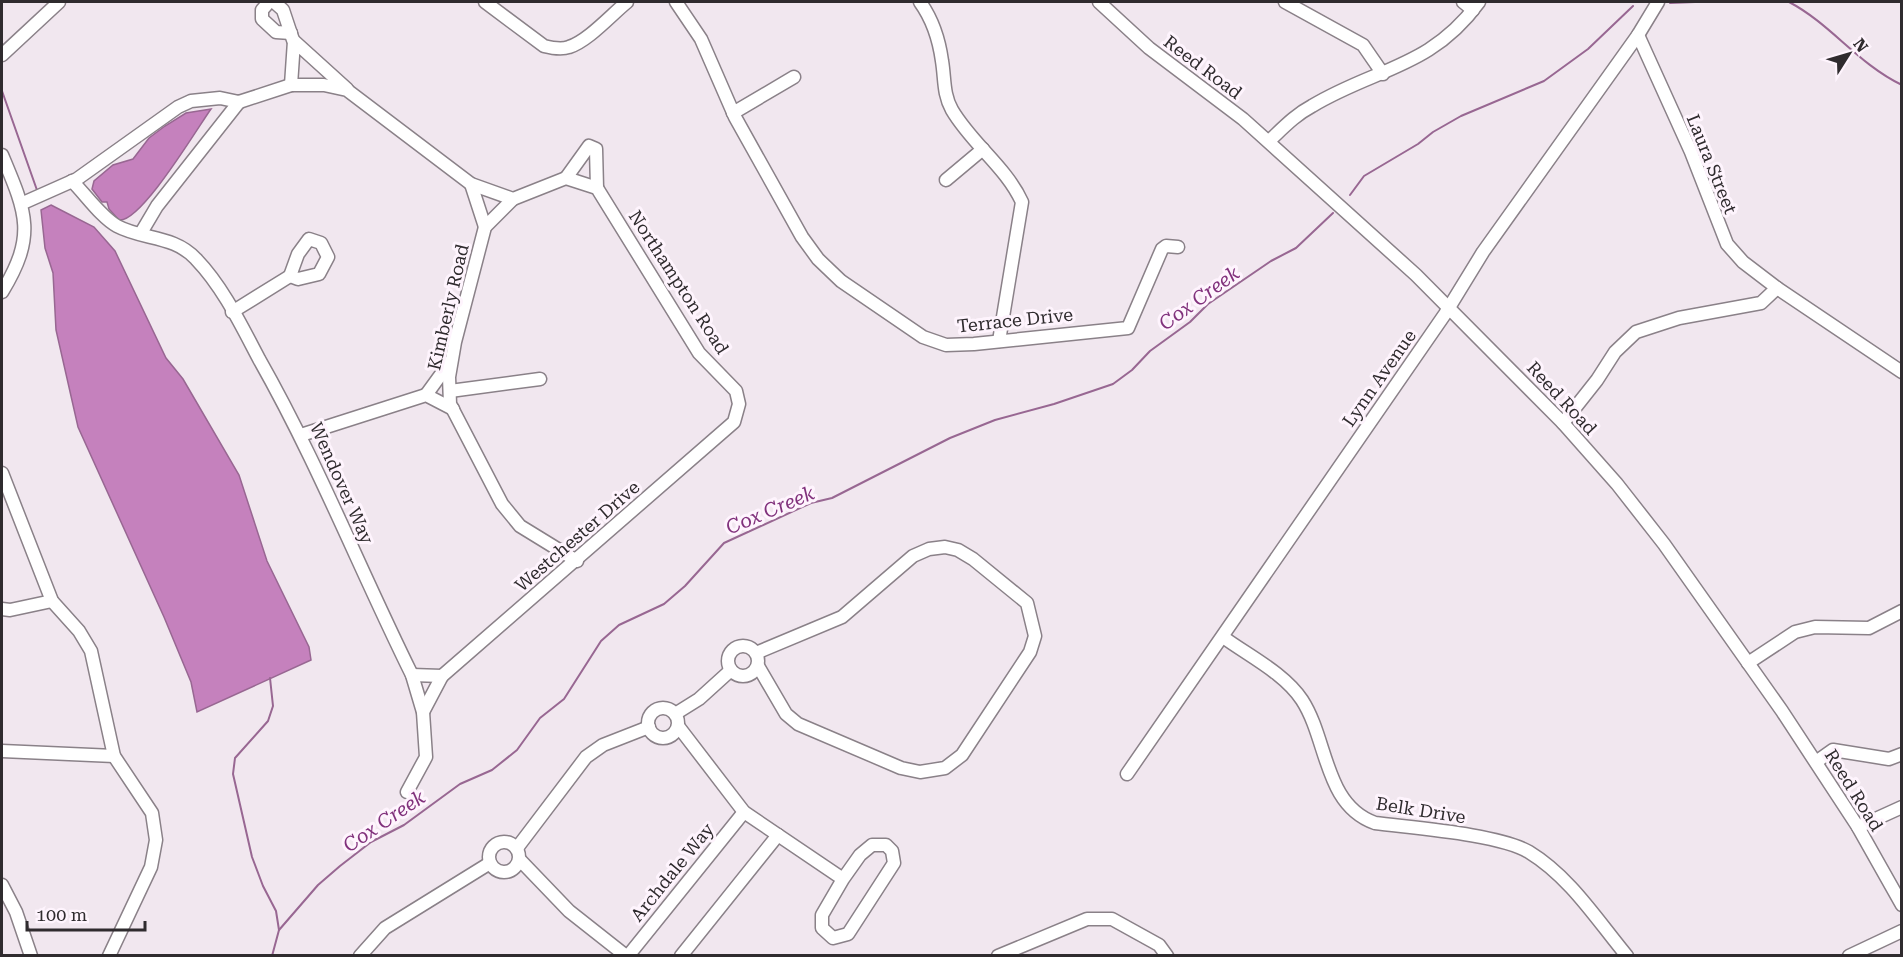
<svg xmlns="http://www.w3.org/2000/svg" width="1903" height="957" viewBox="0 0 1903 957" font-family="'Roboto Serif',serif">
	<rect width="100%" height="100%" fill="#f1e7ef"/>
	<g fill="#c581bd" stroke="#986792" stroke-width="1.5">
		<path d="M211,109C198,127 141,223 119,220L109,209L107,202H102L92,189L94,181L113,165L133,159L149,138L165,126L186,113Z"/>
		<polygon points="51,205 94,227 115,251 166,358 183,379 239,475 267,561 309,647 311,660 197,712 191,682 164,617 78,427 56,330 53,273 45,248 41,210"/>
	</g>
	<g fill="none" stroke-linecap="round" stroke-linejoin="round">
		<g stroke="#986792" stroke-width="2">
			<path d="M1789,2C1831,24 1858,64 1902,85"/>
			<polyline points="1670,3 1695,2"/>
			<polyline points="2,91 38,193"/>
			<polyline points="1350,195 1364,176 1418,144 1433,132 1461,116 1544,81 1588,49 1633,6"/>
			<polyline points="270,678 273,706 268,721 235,758 233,774 252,857 263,886 276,911 279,930"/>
			<polyline points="272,956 279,930 318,885 340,866 371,842 404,825 460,784 492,770 517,750 540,718 564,699 601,641 619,625 664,604 685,586 724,543 811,503 832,498 950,438 995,420 1054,404 1113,384 1132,370 1150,351 1190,322 1208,304 1271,261 1296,248 1333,213"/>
		</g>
		<defs>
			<g id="minor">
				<polyline points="269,2 262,10 262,19 276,32 291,33"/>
				<polyline points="274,2 283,10 293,40"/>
				<path d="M485,2L544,46C552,48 561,50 569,47C588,41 611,15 627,2"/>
				<polyline points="676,2 701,39 735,117 802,237 818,259 841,281 923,337 946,345 974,344 1128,328 1162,249 1166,246 1178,247"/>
				<path d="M920,2C933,20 939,39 942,61C945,79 943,94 952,110C972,144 1006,167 1022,202L999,341"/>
				<polyline points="1099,2 1149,48 1243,119 1416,275 1563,423 1617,484 1664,544 1782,711 1858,827 1902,905"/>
				<polyline points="1285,2 1363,45 1383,74"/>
				<polyline points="1463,2 1473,10"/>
				<polyline points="1638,35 1691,152 1727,244 1743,262 1777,288 1902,372"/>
				<polyline points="2,55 59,2"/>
				<polyline points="291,85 294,41 347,89"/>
				<polyline points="733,113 794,77"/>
				<path d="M1269,141C1283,128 1295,115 1312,106C1375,68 1431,68 1479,2"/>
				<path d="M2,155C26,212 37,235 2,292"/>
				<polyline points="566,178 589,146 596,149 597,188"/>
				<polyline points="946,180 983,149"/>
				<path d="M72,181C86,195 101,217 117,226C143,240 174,235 196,259C223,287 241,325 259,359C317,461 360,570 412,675L423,712L426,757L407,792"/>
				<polyline points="471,184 485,227"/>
				<polyline points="513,199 485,227 455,342 449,377 450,404 502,504 520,526 577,561"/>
				<polyline points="23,203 77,179 178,107 191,101 220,98 239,102 291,85 324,85 347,90 471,184 513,199 566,178 597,188 699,353 736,391 739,404 734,422 442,676 412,675"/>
				<polyline points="141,233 157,206 239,102"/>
				<polygon points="309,239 321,243 328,257 319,274 298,279 290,276 298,254"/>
				<polyline points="232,312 290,276"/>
				<polyline points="450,391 540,379"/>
				<polyline points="426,395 450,362"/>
				<polyline points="1563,423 1597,380 1615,352 1636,332 1679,318 1761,303 1777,288"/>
				<polyline points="301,435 426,395 453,409"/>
				<polyline points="2,473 52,601 79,631 91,651 114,756 152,813 156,840 151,867 109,956"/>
				<polyline points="2,609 10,610 52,601"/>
				<path d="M1223,637C1249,656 1284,673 1302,700C1328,740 1324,805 1375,823C1413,828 1499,834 1529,852C1570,877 1597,920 1627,956"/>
				<circle cx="743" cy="661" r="15"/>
				<polyline points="756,653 842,617 913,556 929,549 945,547 958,550 973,559 1027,603 1035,636 1030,652 962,755 945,768 920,772 901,768 798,724 786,714 758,666"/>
				<polyline points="1748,663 1795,632 1815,627 1869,628 1902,611"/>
				<circle cx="663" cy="723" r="15"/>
				<polyline points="423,712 442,676"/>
				<polyline points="675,714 699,699 731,670"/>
				<polyline points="678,726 744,812 843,879 822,915 822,928 833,938 848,934 894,863 892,851 886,845 872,845 860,855 843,879"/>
				<polyline points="2,751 114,756"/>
				<polyline points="1816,762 1833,750 1889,759 1902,754"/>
				<polyline points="1127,774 1445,314 1483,252 1638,35 1658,2"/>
				<polyline points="1858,827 1902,807"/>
				<circle cx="504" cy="857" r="15"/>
				<polyline points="517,848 586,757 603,745 649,727"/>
				<polyline points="520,860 569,911 626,956"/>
				<polyline points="2,885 16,912 31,956"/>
				<polyline points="360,956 385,928 490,863"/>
				<polyline points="628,956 744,812"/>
				<polyline points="681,956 778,835"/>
				<polyline points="998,956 1087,919 1112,919 1159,945 1167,956"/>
				<polyline points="1849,956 1902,931"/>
			</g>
		</defs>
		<use href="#minor" stroke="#8a8188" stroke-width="15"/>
		<use href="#minor" stroke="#fff" stroke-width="12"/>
	</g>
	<g text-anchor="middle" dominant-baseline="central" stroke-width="6" stroke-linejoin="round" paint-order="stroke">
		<g font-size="18" fill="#2f2b2e" stroke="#fef4fd">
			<text transform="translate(1203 67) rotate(37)">Reed Road</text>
			<text transform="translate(1712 164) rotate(68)">Laura Street</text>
			<text transform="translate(679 282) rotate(57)">Northampton Road</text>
			<text transform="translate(448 307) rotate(-77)">Kimberly Road</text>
			<text transform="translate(1015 320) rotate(-6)">Terrace Drive</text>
			<text transform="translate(1379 378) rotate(-55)">Lynn Avenue</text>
			<text transform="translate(1562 398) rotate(47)">Reed Road</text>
			<text transform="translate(342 483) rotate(66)">Wendover Way</text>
			<text transform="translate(577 536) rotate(-41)">Westchester Drive</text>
			<text transform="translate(1854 790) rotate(58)">Reed Road</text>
			<text transform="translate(1421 810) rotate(9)">Belk Drive</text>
			<text transform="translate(672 872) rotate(-51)">Archdale Way</text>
		</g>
		<g font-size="20" font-style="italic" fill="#81317c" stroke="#fef4fd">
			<text transform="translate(1199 298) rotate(-36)">Cox Creek</text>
			<text transform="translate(770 510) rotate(-23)">Cox Creek</text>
			<text transform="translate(384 821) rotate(-34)">Cox Creek</text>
		</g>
	</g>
	<rect width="1903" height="957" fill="none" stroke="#2f2b2e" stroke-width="6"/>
	<g transform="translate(1849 54) rotate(53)" stroke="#fef4fd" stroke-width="4.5" paint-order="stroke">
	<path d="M0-4.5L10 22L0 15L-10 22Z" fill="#2f2b2e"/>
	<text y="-9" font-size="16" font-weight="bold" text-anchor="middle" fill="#2f2b2e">N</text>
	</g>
	<path d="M27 921v9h118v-9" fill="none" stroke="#2f2b2e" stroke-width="3"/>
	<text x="36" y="921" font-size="18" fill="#2f2b2e" stroke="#fef4fd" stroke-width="4.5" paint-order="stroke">100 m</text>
</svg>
